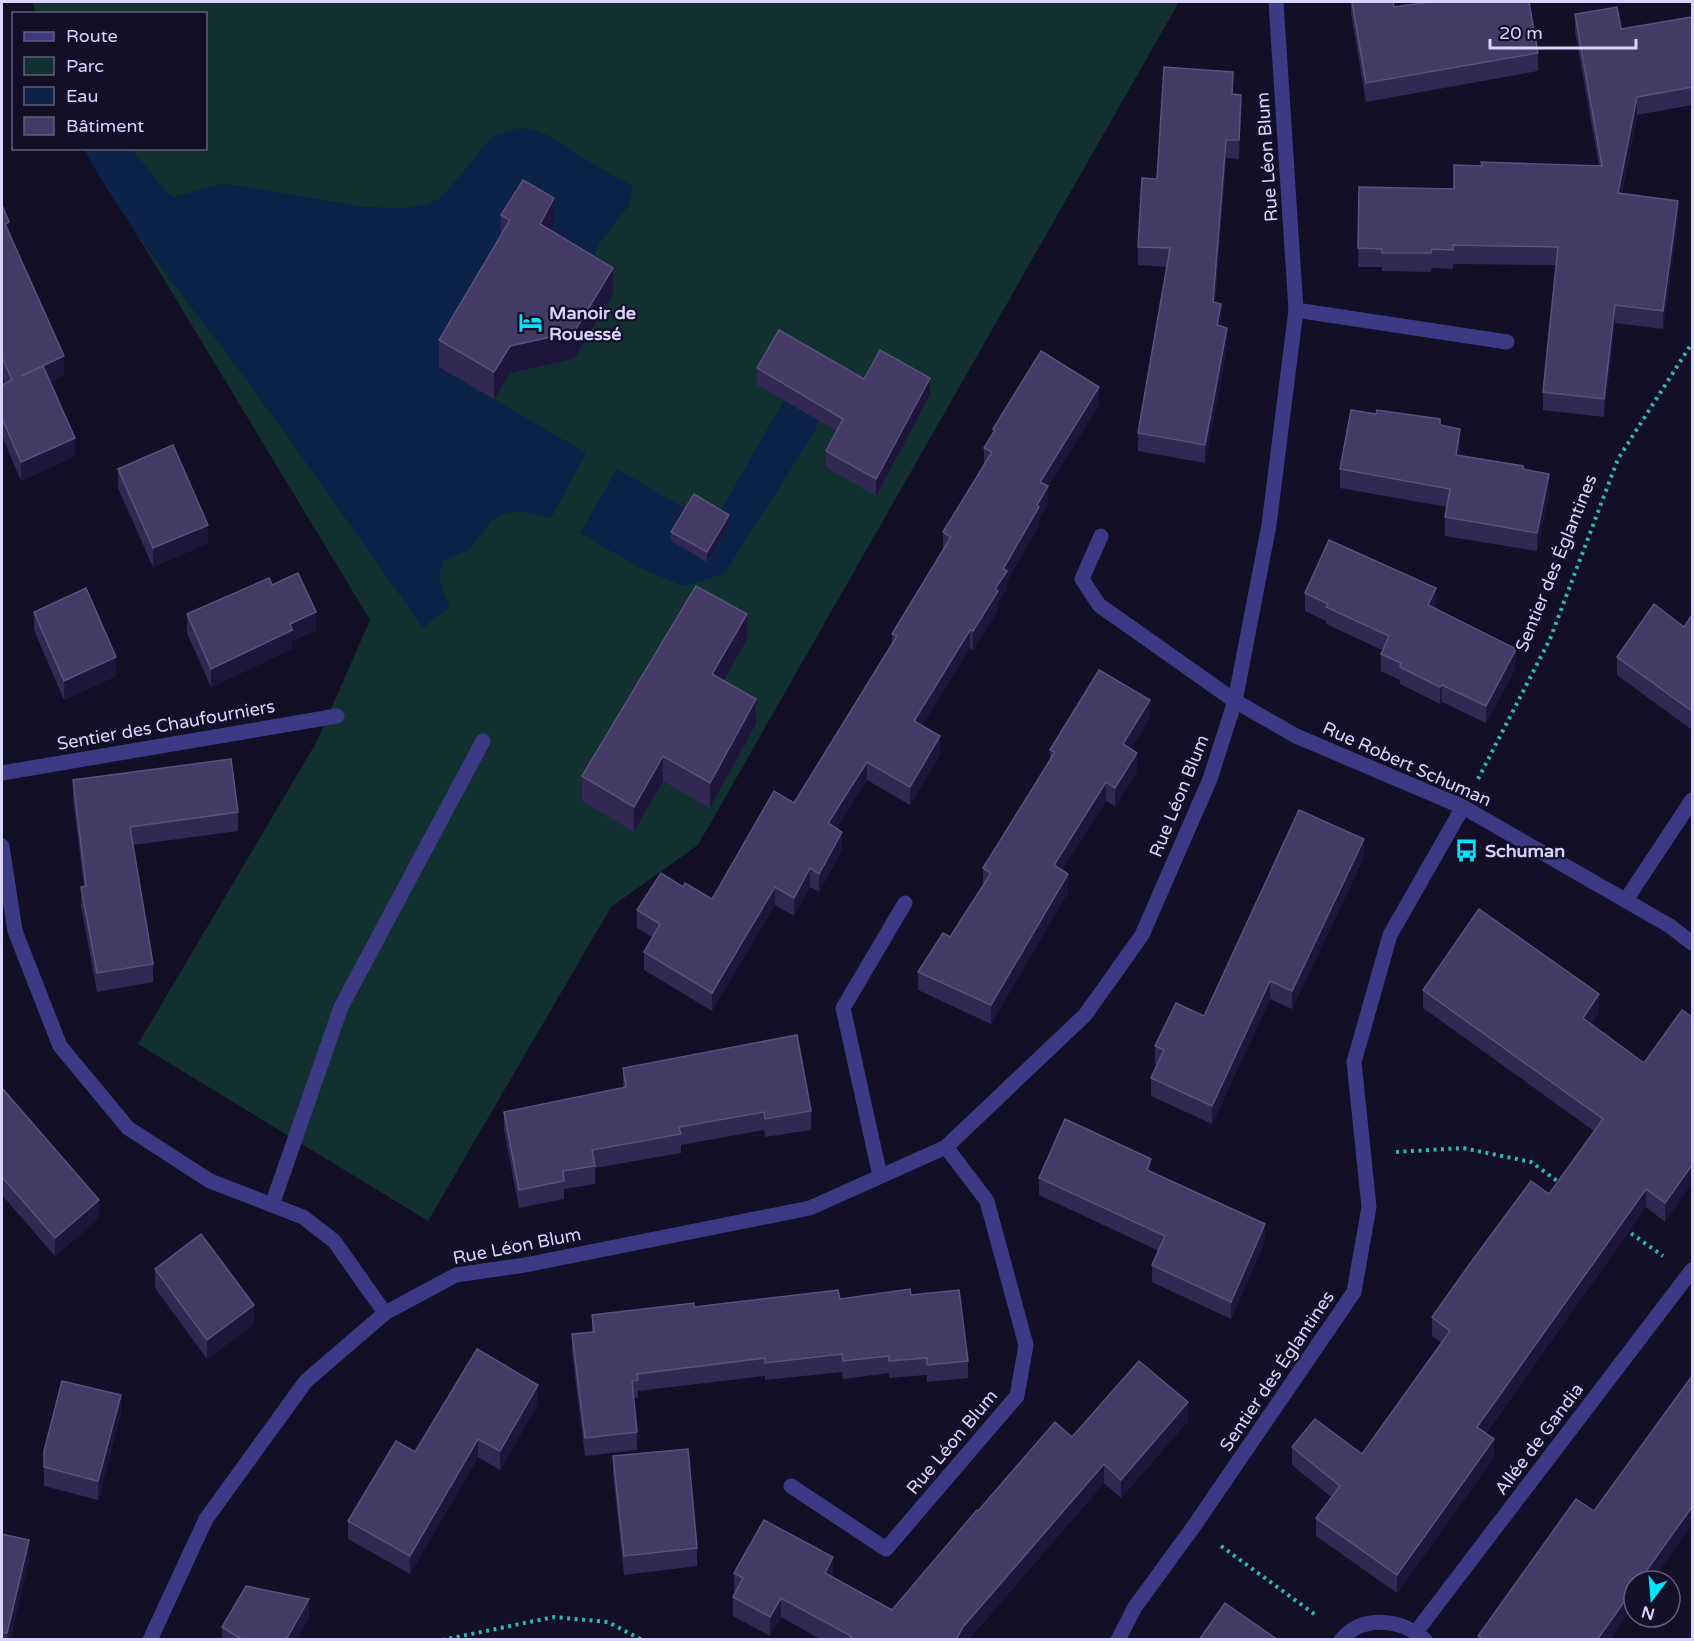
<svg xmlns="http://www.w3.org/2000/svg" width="1694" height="1641" viewBox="0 0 1694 1641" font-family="'Varela Round',sans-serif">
	<rect width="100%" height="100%" fill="#130f26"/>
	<polygon fill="#12302f" points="32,2 1179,2 698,845 611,907 428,1221 138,1044 316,743 370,620 85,149 206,148 206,14 36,13"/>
	<g fill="#0c2248">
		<path d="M518,128C548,129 568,149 593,164C606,172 620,179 633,186L629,205L599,244L586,278L440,368L586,453L551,518L521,511L501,515L492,520L469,550L444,560C435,577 443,591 450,606L423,628C359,538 296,447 230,358C179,290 124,224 84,149H132L165,191L174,197L221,184L242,186L362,207L408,208L428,204L442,197L492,137Z"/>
		<polygon points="832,390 814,433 724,574 683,586 640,568 580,533 617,469 689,511 717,517 784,400"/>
	</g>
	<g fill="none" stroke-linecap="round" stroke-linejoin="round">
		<g stroke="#2fb8b0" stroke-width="4" stroke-dasharray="3 4.5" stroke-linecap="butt">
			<polyline points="1478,779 1550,639 1618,459 1692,343"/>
			<polyline points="1396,1152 1463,1148 1531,1162 1560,1183"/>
			<polyline points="1625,1229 1663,1256"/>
			<polyline points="1221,1546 1317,1616"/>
			<polyline points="442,1640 554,1617 608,1622 642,1640"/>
		</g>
		<g stroke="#3d3a85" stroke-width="15">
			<polyline points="1296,310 1507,342"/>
			<polyline points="1101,536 1082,579 1099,605 1235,701 1296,736 1463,807 1670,926 1692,943"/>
			<polyline points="2,773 337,716"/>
			<polyline points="2,846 15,931 60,1046 128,1128 210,1181 303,1217 334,1241 385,1313"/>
			<polyline points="1626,900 1692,800"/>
			<polyline points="880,1176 843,1008 905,903"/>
			<polyline points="272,1205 341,1007 483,741"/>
			<polyline points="791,1486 886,1549 1017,1396 1026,1345 987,1201 946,1147"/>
			<polyline points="1416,1632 1692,1270"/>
			<polyline points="150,1640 206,1519 306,1381 385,1313 456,1275 525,1265 810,1208 946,1147 1085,1015 1142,935 1210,779 1235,701 1269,525 1296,310 1276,2"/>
			<polyline points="1118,1640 1135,1607 1194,1526 1354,1292 1369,1207 1354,1062 1390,935 1463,807"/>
			<path d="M1341,1640C1363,1614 1402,1619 1425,1640"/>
		</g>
	</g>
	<g fill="#312854">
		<polygon points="1351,2 1393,2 1394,7 1538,53 1538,71 1366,102 1351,13"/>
		<polygon points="1575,14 1621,29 1692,17 1692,105 1637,115 1622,193 1678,219 1663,329 1615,323 1604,417 1543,410 1543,392 1556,265 1453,264 1453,269 1432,268 1431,272 1382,271 1382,267 1358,267 1359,187 1454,189 1481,166 1481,162 1599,166 1575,32"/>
		<polygon points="1233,94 1241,113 1239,159 1226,158 1215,302 1221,322 1221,326 1227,347 1205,463 1138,451 1138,433 1167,267 1138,265 1138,247 1157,179"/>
		<polygon points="2,205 9,233 64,375 50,382 75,456 21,481 2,436 2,385 5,383 2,375"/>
		<polygon points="501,215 554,225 551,231 613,295 574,359 510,373 494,399 439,367 439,340 501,236"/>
		<polygon points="757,368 864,379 930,395 876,496 826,467 826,451 837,431 757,385"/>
		<polygon points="1099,405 1048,487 1048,505 1039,519 1039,525 1007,581 1007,589 998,602 998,610 973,650 970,648 922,725 940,754 910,805 867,780 836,828 842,850 819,892 810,887 794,916 775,905 712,1011 644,970 644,952 652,937 637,928 637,910 683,887 712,899 794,803 892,643 892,634 943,550 943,532 984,465 984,448 993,433 993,429"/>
		<polygon points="1440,425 1460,447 1459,456 1523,469 1549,493 1537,551 1445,536 1445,517 1447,507 1340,488 1340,469"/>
		<polygon points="118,469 208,543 153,567 118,488"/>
		<polygon points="729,524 707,562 671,541 671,532"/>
		<polygon points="272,585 316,630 292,641 292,649 211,687 187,633 187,614"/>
		<polygon points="1305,593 1436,605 1435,609 1516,667 1486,723 1442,702 1440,704 1400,684 1400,680 1381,671 1381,654 1382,650 1326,624 1326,621 1305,611"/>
		<polygon points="34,612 116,676 64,700 34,630"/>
		<polygon points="1692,615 1692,730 1617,675 1617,657 1684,627"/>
		<polygon points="747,640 723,681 756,724 710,808 663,781 634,832 582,801 582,776"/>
		<polygon points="1150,718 1131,749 1137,771 1115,806 1106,801 1062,870 1068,892 991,1024 918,990 918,972 950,937 983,886 983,868 1050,760 1050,750"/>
		<polygon points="73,780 238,812 238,831 133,845 153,964 153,982 97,992 81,906 81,887 84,887 73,799"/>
		<polygon points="1364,857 1292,1009 1270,999 1212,1124 1151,1096 1151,1078 1157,1065 1155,1064 1155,1046 1204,1016"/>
		<polygon points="1423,990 1599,1012 1591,1024 1644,1063 1682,1010 1665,1222 1646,1207 1486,1433 1494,1457 1397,1593 1316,1536 1316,1518 1331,1497 1292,1465 1292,1447 1362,1454 1442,1343 1432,1336 1432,1317 1549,1194 1594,1131 1423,1008"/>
		<polygon points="623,1068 811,1111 811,1130 765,1137 764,1130 681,1145 681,1153 595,1168 595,1184 564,1189 564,1199 519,1208 504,1130 504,1112 623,1088"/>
		<polygon points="2,1088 99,1218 55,1256 2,1195"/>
		<polygon points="1151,1172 1265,1241 1231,1319 1152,1282 1152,1265 1159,1251 1039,1195 1039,1178"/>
		<polygon points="155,1269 254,1324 207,1359 155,1288"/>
		<polygon points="911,1295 968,1361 968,1378 927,1382 927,1375 889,1378 889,1373 843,1379 842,1372 765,1380 765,1376 638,1391 638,1398 634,1398 637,1432 637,1450 585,1456 572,1352 572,1334 592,1332 592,1315 694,1307"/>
		<polygon points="538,1404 500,1470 478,1457 410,1574 348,1539 348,1521 415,1452"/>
		<polygon points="121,1413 98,1500 44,1486 44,1451"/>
		<polygon points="1188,1421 1121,1498 1104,1483 968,1640 822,1640 781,1617 770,1636 733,1616 733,1597 735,1592 734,1591 734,1573 833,1576 832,1577 892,1610 978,1511 1072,1437"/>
		<polygon points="613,1456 697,1548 697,1566 624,1575 613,1474"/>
		<polygon points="2,1534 29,1559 10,1640 2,1640"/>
		<polygon points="309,1618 296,1640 222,1640 222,1627"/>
	</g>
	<g fill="#1d163a">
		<polygon points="1241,95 1241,113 1239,159 1239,140"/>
		<polygon points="1637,97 1637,115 1618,211 1618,193"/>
		<polygon points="1226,140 1226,158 1213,321 1213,302"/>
		<polygon points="554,198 554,225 540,251 540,224"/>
		<polygon points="1678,201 1678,219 1663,329 1663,311"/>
		<polygon points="9,222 9,241 5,224"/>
		<polygon points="613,268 613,295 574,359 510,373 494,399 494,372 510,346"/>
		<polygon points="1221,304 1221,322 1217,344 1217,325"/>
		<polygon points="1615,305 1615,323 1604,417 1604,399"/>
		<polygon points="1227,328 1227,347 1205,463 1205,445"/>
		<polygon points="64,356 64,375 21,395 21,376"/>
		<polygon points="930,378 930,395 876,496 876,479"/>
		<polygon points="1099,387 1099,405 1048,487 1048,505 1039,519 1039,525 1007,581 1007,589 998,602 998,610 973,650 973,631 995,589 1003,569 1037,505 1040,482"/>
		<polygon points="1460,429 1460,447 1456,474 1456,455"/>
		<polygon points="75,438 75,456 21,481 21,462"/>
		<polygon points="1549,474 1549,493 1537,551 1537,533"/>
		<polygon points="729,515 729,524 707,562 707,552"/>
		<polygon points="208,525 208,543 153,567 153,548"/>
		<polygon points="1436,588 1436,605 1428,622 1428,605"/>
		<polygon points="316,612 316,630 292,641 292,649 211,687 211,669 290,624"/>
		<polygon points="747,614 747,640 712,700 712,674"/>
		<polygon points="970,630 970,648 914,739 914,721"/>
		<polygon points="1516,649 1516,667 1486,723 1486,706"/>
		<polygon points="116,657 116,676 64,700 64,681"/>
		<polygon points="1442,685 1442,702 1440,704 1440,687"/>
		<polygon points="756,699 756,724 710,808 710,783"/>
		<polygon points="1150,700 1150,718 1123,763 1123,744"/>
		<polygon points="940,736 940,754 910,805 910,787"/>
		<polygon points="1137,753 1137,771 1115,806 1115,788"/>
		<polygon points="663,756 663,781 634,832 634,807"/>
		<polygon points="867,762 867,780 828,842 828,823"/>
		<polygon points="1106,782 1106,801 1054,883 1054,865"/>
		<polygon points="842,832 842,850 819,892 819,874"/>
		<polygon points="1364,839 1364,857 1292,1009 1292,991"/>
		<polygon points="810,868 810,887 794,916 794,898"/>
		<polygon points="1068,874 1068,892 991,1024 991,1005"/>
		<polygon points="775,887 775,905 712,1011 712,993"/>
		<polygon points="1270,981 1270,999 1212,1124 1212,1106"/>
		<polygon points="1599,994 1599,1012 1583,1036 1583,1018"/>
		<polygon points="1151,1159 1151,1177 1147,1170"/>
		<polygon points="1692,1165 1692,1183 1665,1222 1665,1203"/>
		<polygon points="1646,1189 1646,1207 1477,1445 1477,1427"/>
		<polygon points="99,1200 99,1218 55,1256 55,1238"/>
		<polygon points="1265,1224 1265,1241 1231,1319 1231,1302"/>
		<polygon points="254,1305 254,1324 207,1359 207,1340"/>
		<polygon points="538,1385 538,1404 500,1470 500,1451"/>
		<polygon points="121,1395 121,1413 98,1500 98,1481"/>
		<polygon points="1188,1402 1188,1421 1121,1498 1121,1480"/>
		<polygon points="478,1439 478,1457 410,1574 410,1556"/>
		<polygon points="1494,1439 1494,1457 1397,1593 1397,1575"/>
		<polygon points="1104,1464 1104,1483 968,1640 956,1640 963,1627"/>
		<polygon points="1692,1507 1692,1525 1652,1581 1639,1581"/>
		<polygon points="29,1540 29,1559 10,1640 7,1640 7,1633"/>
		<polygon points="833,1557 833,1576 825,1592 825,1573"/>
		<polygon points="1634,1588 1634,1606 1610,1640 1597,1640"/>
		<polygon points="781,1598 781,1617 770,1636 770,1617"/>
		<polygon points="309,1599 309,1618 296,1640 286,1640"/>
	</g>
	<g fill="#433a66" stroke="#5a527e" stroke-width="1.5">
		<polygon points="1352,2 1393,2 1394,7 1431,2 1529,2 1538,53 1366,83"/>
		<polygon points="1617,7 1621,29 1692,17 1692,87 1637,97 1618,193 1678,201 1663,311 1615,305 1604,399 1543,392 1558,247 1453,245 1453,250 1432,249 1431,253 1382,253 1382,249 1358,248 1359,187 1454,189 1454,165 1482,166 1481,162 1602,166 1575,14"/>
		<polygon points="1164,67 1233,72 1232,94 1241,95 1239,140 1226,140 1213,302 1221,304 1217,325 1227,328 1205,445 1138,433 1170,248 1138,247 1142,178 1157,179"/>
		<polygon points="523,180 554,198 540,224 613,268 574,332 510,346 494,372 439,340 510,220 501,215"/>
		<polygon points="2,205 9,222 5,224 64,356 21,376 43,366 75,438 21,462 2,418 2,385 12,380 2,357"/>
		<polygon points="779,330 864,379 880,350 930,378 876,479 826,451 843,419 757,368"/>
		<polygon points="1041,351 1099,387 1040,482 1048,486 1037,505 1039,507 1003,569 1007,571 995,589 998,591 973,631 970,630 914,721 940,736 910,787 867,762 828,823 842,832 819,874 810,868 794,898 775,887 712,993 644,952 660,924 637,910 661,873 683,887 685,883 712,899 774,791 794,803 897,636 892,634 951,537 943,532 992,452 984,448 995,430 993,429"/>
		<polygon points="1351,410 1376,414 1377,410 1440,419 1440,425 1460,429 1456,455 1523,466 1523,469 1549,474 1537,533 1445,517 1450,489 1340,469"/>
		<polygon points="173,445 208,525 153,548 118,469"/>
		<polygon points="694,494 729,515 707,552 671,532"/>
		<polygon points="1329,540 1436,588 1428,605 1516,649 1486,706 1442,685 1440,687 1400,667 1401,663 1381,654 1389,636 1326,607 1328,604 1305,593"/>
		<polygon points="298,573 316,612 290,624 292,630 211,669 187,614 269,578 272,585"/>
		<polygon points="696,586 747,614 712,674 756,699 710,783 663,756 634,807 582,776"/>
		<polygon points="86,588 116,657 64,681 34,612"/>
		<polygon points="1654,604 1684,627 1692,615 1692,711 1617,657"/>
		<polygon points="1099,670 1150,700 1123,744 1137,753 1115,788 1106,782 1054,865 1068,874 991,1005 918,972 943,933 950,937 991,873 983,868 1055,752 1050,750"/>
		<polygon points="231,759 238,812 130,827 153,964 97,973 81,887 86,886 73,780"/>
		<polygon points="1299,810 1364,839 1292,991 1270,981 1212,1106 1151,1078 1164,1050 1155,1046 1176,1003 1204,1016"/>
		<polygon points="1479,909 1599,994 1583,1018 1644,1063 1682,1010 1692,1017 1692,1165 1665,1203 1646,1189 1477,1427 1494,1439 1397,1575 1316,1518 1340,1486 1292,1447 1315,1419 1362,1454 1450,1331 1432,1317 1469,1265 1531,1181 1549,1194 1603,1119 1423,990"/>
		<polygon points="797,1035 811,1111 765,1119 764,1112 679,1127 681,1134 592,1150 595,1166 563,1171 564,1181 519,1190 504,1112 626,1087 623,1068"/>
		<polygon points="2,1088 99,1200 55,1238 2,1177"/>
		<polygon points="1065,1119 1151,1159 1147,1170 1265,1224 1231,1302 1152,1265 1165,1236 1039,1178"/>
		<polygon points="201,1234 254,1305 207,1340 155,1269"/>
		<polygon points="910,1289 911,1295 959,1290 968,1361 927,1365 927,1358 889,1361 889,1356 843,1361 842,1354 765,1363 765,1358 637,1374 638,1380 632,1381 637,1432 585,1438 572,1334 594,1332 592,1315 694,1303 694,1307 838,1290 840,1299"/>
		<polygon points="477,1349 538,1385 500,1451 478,1439 410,1556 348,1521 396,1441 415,1452"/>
		<polygon points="1139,1361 1188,1402 1121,1480 1104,1464 963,1627 956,1640 849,1640 851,1636 781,1598 770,1617 733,1597 743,1578 734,1573 764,1520 833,1557 825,1573 892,1610 977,1510 978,1511 1055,1422 1072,1437"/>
		<polygon points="1692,1376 1692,1507 1639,1581 1634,1581 1634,1588 1597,1640 1484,1640 1478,1636 1576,1499 1594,1511"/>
		<polygon points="62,1381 121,1395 98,1481 44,1467 44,1451"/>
		<polygon points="688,1449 697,1548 624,1556 613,1456"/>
		<polygon points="2,1534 29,1540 7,1633 2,1632"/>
		<polygon points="246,1586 309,1599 286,1640 243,1640 222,1627"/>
		<polygon points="1225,1603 1278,1640 1199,1640"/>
	</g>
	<defs>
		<symbol id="hotel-bare" viewBox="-9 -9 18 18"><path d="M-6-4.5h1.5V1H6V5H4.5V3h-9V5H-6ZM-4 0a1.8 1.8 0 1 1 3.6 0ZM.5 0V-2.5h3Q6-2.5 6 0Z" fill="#00e5ff" stroke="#130f26" stroke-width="2.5" paint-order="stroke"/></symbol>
		<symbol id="bus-bare" viewBox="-9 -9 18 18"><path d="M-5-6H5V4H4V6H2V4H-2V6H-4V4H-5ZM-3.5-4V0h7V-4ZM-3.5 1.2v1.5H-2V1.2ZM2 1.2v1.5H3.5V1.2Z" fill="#00e5ff" stroke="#130f26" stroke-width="2.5" paint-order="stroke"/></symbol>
	</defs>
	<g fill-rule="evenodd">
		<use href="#hotel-bare" x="514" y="306" width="33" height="33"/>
		<use href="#bus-bare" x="1450" y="834" width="33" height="33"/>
	</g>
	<g text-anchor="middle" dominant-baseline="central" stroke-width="4.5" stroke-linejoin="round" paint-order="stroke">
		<g font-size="18" fill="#d9d4ff" stroke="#130f26">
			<text transform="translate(1267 157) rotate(-94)">Rue Léon Blum</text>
			<text transform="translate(1556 563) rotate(-68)">Sentier des Églantines</text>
			<text transform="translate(166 725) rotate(-10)">Sentier des Chaufourniers</text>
			<text transform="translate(1407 764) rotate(24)">Rue Robert Schuman</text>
			<text transform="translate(1179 796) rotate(-68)">Rue Léon Blum</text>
			<text transform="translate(517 1246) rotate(-11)">Rue Léon Blum</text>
			<text transform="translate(1277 1371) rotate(-56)">Sentier des Églantines</text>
			<text transform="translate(1539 1439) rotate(-53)">Allée de Gandia</text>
			<text transform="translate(952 1442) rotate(-50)">Rue Léon Blum</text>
		</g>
		<g font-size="18" font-weight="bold" fill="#d9d4ff" stroke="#130f26" text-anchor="start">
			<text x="549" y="313">Manoir de<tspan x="549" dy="21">Rouessé</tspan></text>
			<text x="1485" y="851">Schuman</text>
		</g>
	</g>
	<rect width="1694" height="1641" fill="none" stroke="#d9d4ff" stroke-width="6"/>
	<rect x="12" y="12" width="195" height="138" fill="#130f26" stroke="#625e7d" stroke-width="1.5"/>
	<rect x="24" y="32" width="30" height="9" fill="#3d3a85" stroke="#625e7d" stroke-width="1.5"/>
	<text x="66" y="42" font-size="18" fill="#d9d4ff">Route</text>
	<rect x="24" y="57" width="30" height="18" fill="#12302f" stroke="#625e7d" stroke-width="1.5"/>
	<text x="66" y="72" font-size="18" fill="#d9d4ff">Parc</text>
	<rect x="24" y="87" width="30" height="18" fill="#0c2248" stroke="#625e7d" stroke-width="1.5"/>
	<text x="66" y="102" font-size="18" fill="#d9d4ff">Eau</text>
	<rect x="24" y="117" width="30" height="18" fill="#433a66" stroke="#625e7d" stroke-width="1.5"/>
	<text x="66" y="132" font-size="18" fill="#d9d4ff">Bâtiment</text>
	<g transform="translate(1652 1599) rotate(196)"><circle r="28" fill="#130f26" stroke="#625e7d" stroke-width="1.5"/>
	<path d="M0-4.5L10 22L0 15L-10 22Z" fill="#00e5ff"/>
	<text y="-9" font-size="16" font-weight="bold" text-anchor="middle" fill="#d9d4ff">N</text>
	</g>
	<path d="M1490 39v9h146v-9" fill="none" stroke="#d9d4ff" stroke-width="3"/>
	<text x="1499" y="39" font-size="18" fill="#d9d4ff" stroke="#130f26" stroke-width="4.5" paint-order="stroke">20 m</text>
</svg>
